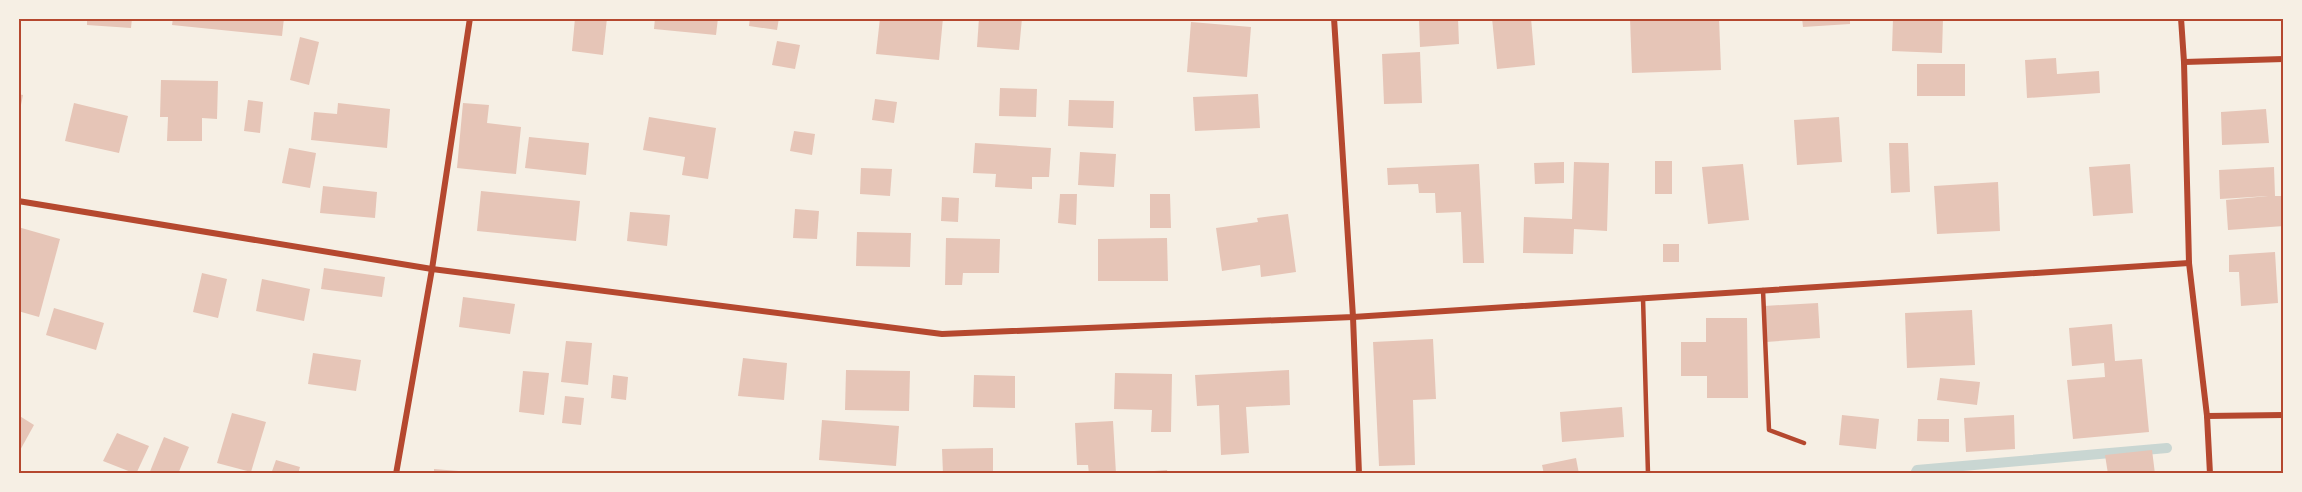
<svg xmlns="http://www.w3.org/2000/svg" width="2302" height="492" viewBox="0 0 2302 492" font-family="'PT Sans Narrow',sans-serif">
	<rect width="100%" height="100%" fill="#f6efe4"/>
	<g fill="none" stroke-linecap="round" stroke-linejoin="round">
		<polyline stroke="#c9d6d2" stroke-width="10" points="1915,474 1917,470 2167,448"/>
	</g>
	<g fill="#e6c5b7">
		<polygon points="87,18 132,18 131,28 87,25"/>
		<polygon points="173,18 284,18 282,36 172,25"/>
		<polygon points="575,18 607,18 603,55 572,51"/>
		<polygon points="655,18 718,18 716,35 654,29"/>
		<polygon points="750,18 779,18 777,30 749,26"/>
		<polygon points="880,18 943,18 939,60 876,54"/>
		<polygon points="979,18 1022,18 1019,50 977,47"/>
		<polygon points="1458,18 1459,44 1420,47 1419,19"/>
		<polygon points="1492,18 1531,18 1535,65 1497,69"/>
		<polygon points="1630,18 1719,18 1721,70 1632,73"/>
		<polygon points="1802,18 1850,18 1850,24 1803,27"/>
		<polygon points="1893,18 1943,18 1942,53 1892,51"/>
		<polygon points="1191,22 1251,27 1247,77 1187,72"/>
		<polygon points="300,37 319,42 309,85 290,80"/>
		<polygon points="777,41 800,45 795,69 772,65"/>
		<polygon points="1420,52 1422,103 1384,104 1382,54"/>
		<polygon points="2056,58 2057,74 2099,71 2100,93 2027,98 2025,60"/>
		<rect x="1917" y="64" width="48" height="32"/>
		<polygon points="161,80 218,81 217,119 202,118 202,141 167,141 168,117 160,117"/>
		<polygon points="1000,88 1037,89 1036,117 999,116"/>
		<polygon points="18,94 23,95 19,115 18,115"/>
		<polygon points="1258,94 1260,128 1195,131 1193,97"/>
		<polygon points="875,99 897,102 894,123 872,120"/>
		<polygon points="248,100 263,102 260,133 244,131"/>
		<polygon points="1069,100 1114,101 1113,128 1068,126"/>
		<polygon points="74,103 128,116 119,153 65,141"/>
		<polygon points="338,103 390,109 387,148 311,140 314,112 337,114"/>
		<polygon points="463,103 489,105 487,123 521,127 516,174 457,168"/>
		<polygon points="2266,109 2269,143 2222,145 2221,112"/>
		<polygon points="649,117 716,128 708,179 682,175 685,157 643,150"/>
		<polygon points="1839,117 1842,162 1797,165 1794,120"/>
		<polygon points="794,131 815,134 812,155 790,151"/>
		<polygon points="529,137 589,143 586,175 525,168"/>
		<polygon points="975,143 1051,148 1049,177 1032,177 1032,189 995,187 996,174 973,173"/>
		<polygon points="1889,143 1908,143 1910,192 1891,193"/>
		<polygon points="289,148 316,153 310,188 282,183"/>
		<polygon points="1080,152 1116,154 1114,187 1078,185"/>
		<rect x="1655" y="161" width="17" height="33"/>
		<polygon points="1564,162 1564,183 1535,184 1534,163"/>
		<polygon points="1574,162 1609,163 1607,231 1574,229 1573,254 1523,253 1524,217 1572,219"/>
		<polygon points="1479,164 1484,263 1463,263 1461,212 1436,213 1435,193 1419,193 1418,184 1388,185 1387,168"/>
		<polygon points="1743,164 1749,220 1708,224 1702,167"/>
		<polygon points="2130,164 2133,213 2093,216 2089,167"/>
		<polygon points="2274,167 2275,196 2284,196 2284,226 2228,230 2226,200 2268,196 2220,199 2219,170"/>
		<polygon points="861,168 892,169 890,196 860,194"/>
		<polygon points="1998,182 2000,231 1937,234 1934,186"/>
		<polygon points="323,186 377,192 375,218 320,213"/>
		<polygon points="481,191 580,201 576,241 477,231"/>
		<polygon points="1060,194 1077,194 1076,225 1058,223"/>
		<polygon points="1150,194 1170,194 1171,228 1150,228"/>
		<polygon points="942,197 959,198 958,222 941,221"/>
		<polygon points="795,209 819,211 817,239 793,238"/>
		<polygon points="630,212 670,215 667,246 627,241"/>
		<polygon points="1288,214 1296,272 1261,277 1260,265 1222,271 1216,228 1258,222 1257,218"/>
		<polygon points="18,227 60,239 39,317 18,311"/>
		<polygon points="857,232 911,233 910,267 856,266"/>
		<polygon points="946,238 1000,239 999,273 963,273 962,285 945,285"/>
		<polygon points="1167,238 1168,281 1098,281 1098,239"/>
		<rect x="1663" y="244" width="16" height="18"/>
		<polygon points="2275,252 2278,303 2241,306 2239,272 2229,272 2229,255"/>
		<polygon points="324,268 385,277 382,297 321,289"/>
		<polygon points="202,273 227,279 218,318 193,312"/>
		<polygon points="262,279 310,289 304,321 256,311"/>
		<polygon points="463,297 515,304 510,334 459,327"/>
		<polygon points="1818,303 1820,338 1766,342 1764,306"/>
		<polygon points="54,308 104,323 96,350 46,335"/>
		<polygon points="1972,310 1975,365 1907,368 1905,313"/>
		<polygon points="1706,318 1747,318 1748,398 1707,398 1707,376 1681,376 1681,342 1706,342"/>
		<polygon points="2112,324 2115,361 2142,359 2149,432 2073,439 2067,380 2105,377 2104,363 2072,366 2069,328"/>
		<polygon points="1433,339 1436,399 1413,400 1415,465 1379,466 1373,342"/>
		<polygon points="566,341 592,343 588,385 561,382"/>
		<polygon points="313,353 361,360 356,391 308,384"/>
		<polygon points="743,358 787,363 784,400 738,396"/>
		<polygon points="846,370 910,371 909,411 845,410"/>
		<polygon points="1289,370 1290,405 1246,407 1249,453 1221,455 1219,405 1197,406 1195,375"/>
		<polygon points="523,371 549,373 544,415 519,412"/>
		<polygon points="1115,373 1172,374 1171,432 1151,432 1152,410 1114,409"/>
		<polygon points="613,375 628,377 626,400 611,398"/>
		<polygon points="974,375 1015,376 1015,408 973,407"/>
		<polygon points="1940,378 1980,382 1977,405 1937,400"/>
		<polygon points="565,396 584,398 581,425 562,423"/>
		<polygon points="1622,407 1624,437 1562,442 1560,412"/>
		<polygon points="232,413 266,422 251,472 217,463"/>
		<polygon points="18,415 34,425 18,454"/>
		<polygon points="1842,415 1879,419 1876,449 1839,445"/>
		<polygon points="2014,415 2015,449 1966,452 1964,418"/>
		<polygon points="1918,419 1949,419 1949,442 1917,441"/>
		<polygon points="822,420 899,426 896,466 819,460"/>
		<polygon points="1113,421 1116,474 1089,474 1088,465 1077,465 1075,423"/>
		<polygon points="117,433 149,446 136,474 103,461"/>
		<polygon points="164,437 189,447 178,474 149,474"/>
		<polygon points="993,448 993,474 943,474 942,449"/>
		<polygon points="2152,450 2155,474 2108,474 2105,455"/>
		<polygon points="1576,458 1579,474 1544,474 1542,465"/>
		<polygon points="276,460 300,467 298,474 271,474"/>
		<polygon points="434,469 471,472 471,474 434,474"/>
		<polygon points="1167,470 1168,474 1142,474 1141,472"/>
	</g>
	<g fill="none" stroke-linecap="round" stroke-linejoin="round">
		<g stroke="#b5482f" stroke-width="4.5">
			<polyline points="1763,290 1769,430 1804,443"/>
			<polyline points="1643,298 1648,474"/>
		</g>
		<g stroke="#b5482f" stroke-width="6">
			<polyline points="1334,18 1353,317 1359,474"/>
			<polyline points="2181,18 2184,62 2189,263 2207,416 2210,474"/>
			<polyline points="2184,62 2284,59"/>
			<polyline points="18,201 432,269 942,334 1353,317 2189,263"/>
			<polyline points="2207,416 2284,415"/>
			<polyline points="396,474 432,269 470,18"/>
		</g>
	</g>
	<rect width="2302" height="492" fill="none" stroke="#f6efe4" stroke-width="39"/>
	<rect x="20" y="20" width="2262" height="452" fill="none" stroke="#b5482f" stroke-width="2"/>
</svg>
